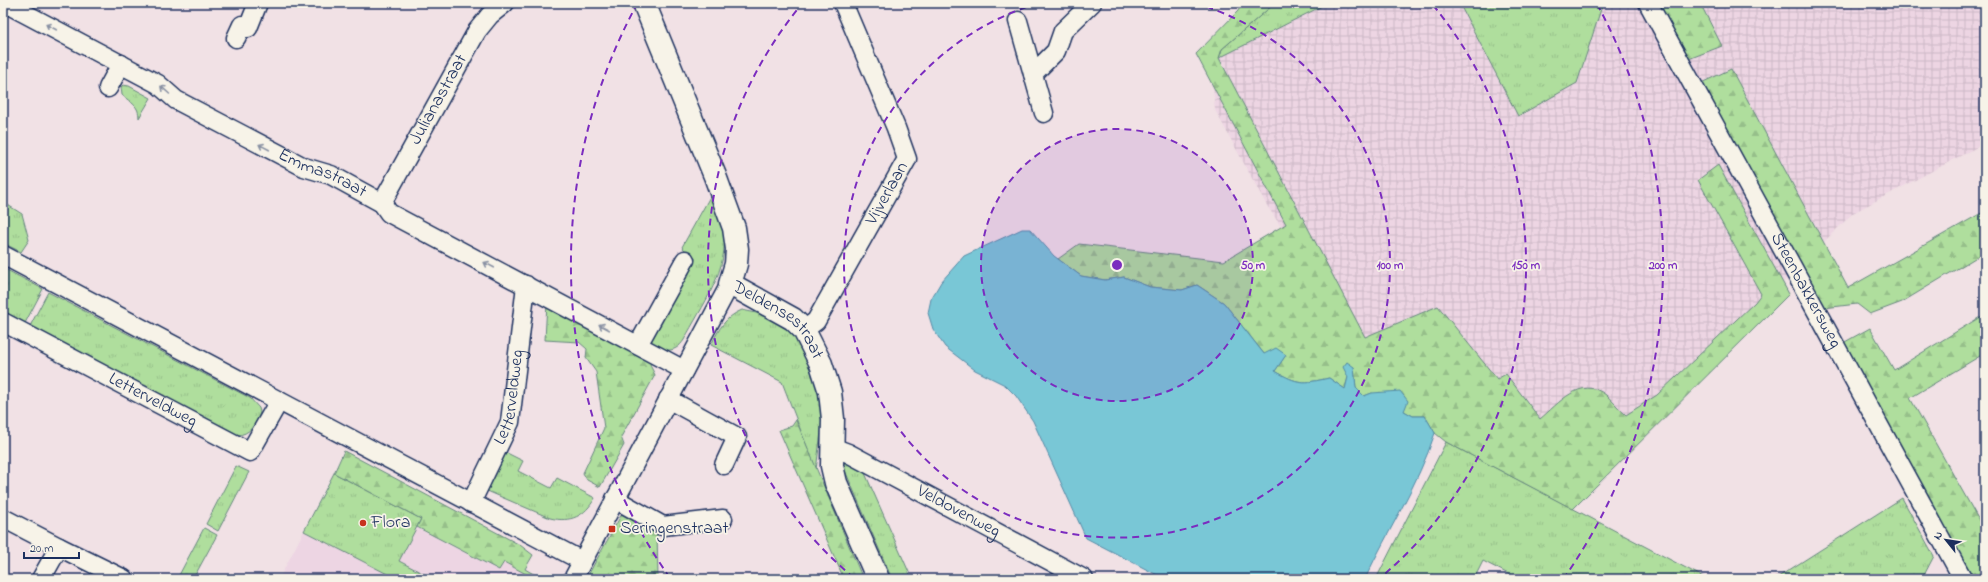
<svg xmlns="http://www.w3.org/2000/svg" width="1988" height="582" viewBox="0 0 1988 582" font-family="'Indie Flower',sans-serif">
	<defs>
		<pattern id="industrial-grid" width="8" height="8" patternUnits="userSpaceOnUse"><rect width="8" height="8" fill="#edd5e3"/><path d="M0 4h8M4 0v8" fill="none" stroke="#cbb7c5"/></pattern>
		<pattern id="grass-tufts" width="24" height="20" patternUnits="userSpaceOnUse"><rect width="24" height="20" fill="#afde9d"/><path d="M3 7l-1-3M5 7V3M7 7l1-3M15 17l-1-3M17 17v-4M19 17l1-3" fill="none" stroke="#96bf8a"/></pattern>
		<pattern id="forest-firs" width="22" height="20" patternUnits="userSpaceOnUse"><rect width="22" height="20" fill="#afde9d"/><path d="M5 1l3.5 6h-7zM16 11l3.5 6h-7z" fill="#96bf8a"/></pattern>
	</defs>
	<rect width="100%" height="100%" fill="#f1e1e5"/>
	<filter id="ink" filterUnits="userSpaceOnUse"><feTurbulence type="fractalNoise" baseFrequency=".025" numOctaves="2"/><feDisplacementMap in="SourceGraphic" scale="8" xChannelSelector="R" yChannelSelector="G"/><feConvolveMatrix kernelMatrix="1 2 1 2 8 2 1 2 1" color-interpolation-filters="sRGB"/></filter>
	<g filter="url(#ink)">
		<polygon fill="#edd5e3" points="334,473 421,519 417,528 499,570 503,562 535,579 279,579"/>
		<polygon fill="url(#industrial-grid)" points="1256,3 1985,3 1985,143 1853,213 1630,434 1540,441 1360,345 1266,204 1215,110 1210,51"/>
		<g fill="url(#grass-tufts)" stroke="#65867e">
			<polygon points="1275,3 1328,3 1219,58 1222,49"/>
			<polygon points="1459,3 1603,3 1577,83 1518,116"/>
			<path d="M123,85L129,86L151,98L139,118C139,105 131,103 122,95L121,87Z"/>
			<path d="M712,193C715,205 720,217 723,229C731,268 701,307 684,340C675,354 664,351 650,346L647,335L670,305L694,260L682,247Z"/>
			<polygon points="3,202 22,214 29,240 21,252 3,243"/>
			<polygon points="3,268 43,289 24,325 3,314"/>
			<path d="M48,292L250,398L259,408L260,412C257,424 249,435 237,435L29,328Z"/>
			<path d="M742,310L766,315L792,329L807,355L824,409L816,470L782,382L711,345C719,329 725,317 742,310Z"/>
			<polygon points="1446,442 1707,579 1518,579 1483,561 1474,579 1376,579"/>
			<path d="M505,452L523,461L518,471L551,488L557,478L595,498C585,516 571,523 550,518L485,490Z"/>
			<polygon points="843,458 864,471 912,579 892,579 843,466"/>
			<polygon points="236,466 249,472 218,531 206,524"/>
			<polygon points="334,473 421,519 399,561 426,575 424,579 397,579 304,531"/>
			<polygon points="1902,498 1934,556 1922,579 1775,579"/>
			<polygon points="204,528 217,535 193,579 177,579"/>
		</g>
		<g fill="url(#forest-firs)" stroke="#65867e">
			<path d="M1242,3H1275L1222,49L1219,58L1365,337L1438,306L1497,379L1506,374L1540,419C1558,404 1581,375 1606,395C1613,401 1619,409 1626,415L1657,395L1755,302L1761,294L1698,180L1718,165L1789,294L1573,509L1446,442L1435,433L1425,416H1413L1372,393L1364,396L1356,388L1354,367L1348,377L1345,389L1329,378C1303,384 1298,384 1275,371L1286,355H1265L1224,303L1197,285L1182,290L1150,287L1124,277L1105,280L1081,276L1058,259L1079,244L1224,261L1286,224L1196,54L1238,11Z"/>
			<polygon points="1655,3 1700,3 1722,46 1686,60"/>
			<polygon points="1731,69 1848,288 1985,211 1985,252 1902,302 1870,314 1857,304 1824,308 1699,84"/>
			<polygon points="547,303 653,359 650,365 655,375 621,437 624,445 600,487 587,480 583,473 604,428 596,372 586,358 587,349 579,342 545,340"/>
			<polygon points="1985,314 1985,353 1910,398 1985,531 1985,579 1972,579 1843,343 1870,328 1894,370"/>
			<polygon points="796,420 863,579 844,579 779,430 792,426"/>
			<polygon points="344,451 520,545 533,555 525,569 542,579 535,579 504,562 499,570 417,527 421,519 334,473"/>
			<polygon points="624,510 657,530 658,579 586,579"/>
		</g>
		<path fill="#79c7d6" stroke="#538aa6" d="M1022,229H1030L1054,256L1081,276L1105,280L1124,277L1150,287L1182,290L1197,285L1224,303L1264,354L1276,348L1286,355L1275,371C1298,384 1303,384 1329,378L1345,389L1348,377L1343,367L1347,362L1354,367L1356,388L1364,396L1372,393L1400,391L1408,401L1404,411L1413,416H1425L1435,433C1418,485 1388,530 1365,579H1165L1086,538L1033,421L1016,396L1005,385L975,370L945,347L933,329L928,313L931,299L941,282L964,256Z"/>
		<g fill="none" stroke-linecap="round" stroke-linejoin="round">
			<defs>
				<g id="street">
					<path id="s1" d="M5,3L158,84L176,100L304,167L331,175L382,203L389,213L684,370"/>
					<path id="s2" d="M1648,3L1963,579"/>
					<polyline points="1018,21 1044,113"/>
					<polyline points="236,38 242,25 248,28 258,3"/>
					<polyline points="1033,74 1056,51 1063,31 1092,3"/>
					<polyline points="108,88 121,64"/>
					<path id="s3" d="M382,203L477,31L490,15L505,3"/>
					<polyline points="3,255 582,561"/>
					<path id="s4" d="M3,322L250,452L279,401"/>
					<path id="s5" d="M804,330L816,321L907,159L896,128L843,3"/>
					<polyline points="638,345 685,260"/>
					<polyline points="668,399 737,437 724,465"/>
					<path id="s6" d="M832,447L848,453L1084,579"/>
					<polyline points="615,499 663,526 723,519"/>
					<path id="s7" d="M471,503L510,422L526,285"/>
					<polyline points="3,518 59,547 41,579"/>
					<polyline points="59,547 124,579"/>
					<polyline points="573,579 730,284"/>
				</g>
				<g id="secondary">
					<path id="s8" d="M644,3L715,176L734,228L737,249L736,264L730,284L793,319L804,330L821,364L830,392L833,419L832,466L836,483L878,579"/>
				</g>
			</defs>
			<use href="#street" stroke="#1b2f5e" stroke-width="21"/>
			<use href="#secondary" stroke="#1b2f5e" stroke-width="25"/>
			<use href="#street" stroke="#f7f3e8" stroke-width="18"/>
			<use href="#secondary" stroke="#f7f3e8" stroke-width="22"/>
		</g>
		<defs><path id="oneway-shaft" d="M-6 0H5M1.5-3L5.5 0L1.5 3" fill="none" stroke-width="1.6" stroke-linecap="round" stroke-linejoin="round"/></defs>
		<g stroke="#8991a3">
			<use href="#oneway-shaft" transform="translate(51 27) rotate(-152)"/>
			<use href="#oneway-shaft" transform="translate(165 90) rotate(-138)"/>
			<use href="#oneway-shaft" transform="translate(264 147) rotate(-152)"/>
			<use href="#oneway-shaft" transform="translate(489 265) rotate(-152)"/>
			<use href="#oneway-shaft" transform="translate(604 327) rotate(-152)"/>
		</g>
	</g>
	<circle cx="1117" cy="265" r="136" fill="#7b2cbf" fill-opacity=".12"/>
	<g fill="none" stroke="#7b2cbf" stroke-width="2" stroke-dasharray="7 5">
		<circle cx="1117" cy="265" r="136"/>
		<path d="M1195 3A273 273 0 1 1 1039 3"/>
		<path d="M854 578A409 409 0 0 1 801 5M1433 5A409 409 0 0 1 1380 578"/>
		<path d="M670 578A546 546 0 0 1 637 4M1597 4A546 546 0 0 1 1564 578"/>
	</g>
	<g fill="#c8321e" stroke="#f7f3e8" stroke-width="1.5">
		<circle cx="363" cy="523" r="4"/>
		<rect x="608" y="525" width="8" height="8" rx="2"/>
	</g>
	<g text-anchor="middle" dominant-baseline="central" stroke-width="3.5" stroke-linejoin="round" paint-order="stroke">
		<g font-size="18" fill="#1b2f5e" stroke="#f7f3e8">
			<text stroke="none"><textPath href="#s3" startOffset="118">Julianastraat</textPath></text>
			<text stroke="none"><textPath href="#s1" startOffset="361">Emmastraat</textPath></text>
			<text stroke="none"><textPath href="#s5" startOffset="161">Vijverlaan</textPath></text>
			<text stroke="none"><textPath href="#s2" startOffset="328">Steenbakkersweg</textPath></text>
			<text stroke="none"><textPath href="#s8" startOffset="361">Deldensestraat</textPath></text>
			<text stroke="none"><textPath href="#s7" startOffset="114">Letterveldweg</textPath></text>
			<text stroke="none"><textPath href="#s4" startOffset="169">Letterveldweg</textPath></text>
			<text stroke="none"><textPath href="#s6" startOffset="142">Veldovenweg</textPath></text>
		</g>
		<g font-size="18" fill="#1b2f5e" stroke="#f7f3e8" text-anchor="start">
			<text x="371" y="523">Flora</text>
			<text x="620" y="529">Seringenstraat</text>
		</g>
	</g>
	<circle cx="1117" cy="265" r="6" fill="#7b2cbf" stroke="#f7f3e8" stroke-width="2"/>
	<g font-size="12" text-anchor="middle" font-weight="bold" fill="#7b2cbf" stroke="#f7f3e8" stroke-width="3.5" stroke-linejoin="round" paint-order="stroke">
		<text x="1253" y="269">50 m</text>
		<text x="1390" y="269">100 m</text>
		<text x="1526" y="269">150 m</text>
		<text x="1663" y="269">200 m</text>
	</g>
	<rect width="1988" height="582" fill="none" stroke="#f7f3e8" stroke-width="16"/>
	<rect x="8" y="8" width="1972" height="566" fill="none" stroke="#1b2f5e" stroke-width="1.5" filter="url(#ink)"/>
	<g transform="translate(1946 540) rotate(300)" stroke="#f7f3e8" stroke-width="3" paint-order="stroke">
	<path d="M0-3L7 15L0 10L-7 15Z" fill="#1b2f5e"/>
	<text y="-6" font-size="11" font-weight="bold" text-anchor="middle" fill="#1b2f5e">N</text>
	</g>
	<path d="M24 552v6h55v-6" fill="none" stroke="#1b2f5e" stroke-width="2"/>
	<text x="30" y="552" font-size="12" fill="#1b2f5e" stroke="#f7f3e8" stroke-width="3" paint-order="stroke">20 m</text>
</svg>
